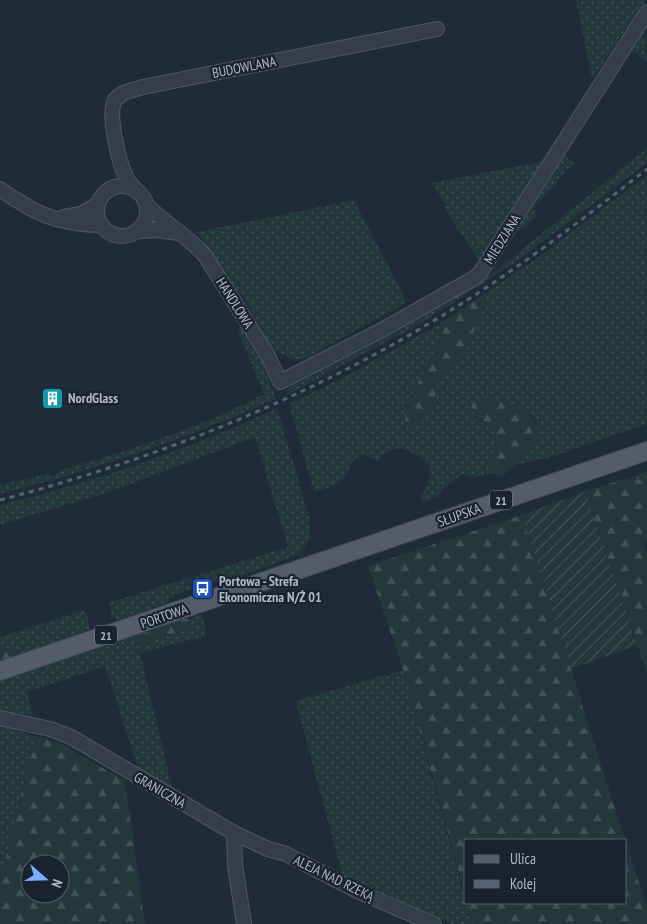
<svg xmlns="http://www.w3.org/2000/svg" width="647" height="924" viewBox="0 0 647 924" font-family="'PT Sans Narrow',sans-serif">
	<defs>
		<pattern id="grass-dots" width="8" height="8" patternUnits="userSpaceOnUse" patternTransform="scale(1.25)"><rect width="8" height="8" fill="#22383b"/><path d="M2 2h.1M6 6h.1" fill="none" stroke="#405356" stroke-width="1.8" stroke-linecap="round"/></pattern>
		<pattern id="forest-firs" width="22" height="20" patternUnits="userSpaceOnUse" patternTransform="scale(1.25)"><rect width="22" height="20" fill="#22383b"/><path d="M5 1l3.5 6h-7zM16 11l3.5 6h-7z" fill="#405356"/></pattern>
		<pattern id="garden-furrows" width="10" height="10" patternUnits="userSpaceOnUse" patternTransform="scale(1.25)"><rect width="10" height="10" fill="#22383b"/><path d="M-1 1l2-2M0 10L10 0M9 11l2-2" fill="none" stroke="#405356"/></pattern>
	</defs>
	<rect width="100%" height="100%" fill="#202b3a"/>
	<g fill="url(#grass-dots)">
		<polygon points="576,0 645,0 592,80"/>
		<polygon points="644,28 645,32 642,37 647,40 646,50 647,51 647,62 629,49"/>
		<polygon points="647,148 647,163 520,259 425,321 287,395 287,390 293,385 388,337 482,282"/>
		<polygon points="563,154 575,164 559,178 556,186 533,208 538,215 519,231 516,227"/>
		<polygon points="542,159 546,162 481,258 477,258 444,207 447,206 431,183 540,162"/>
		<path d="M647,175V424L547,458L514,465L524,454L534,446L538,426L532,415L516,407L474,417L495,431L498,439L490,462L493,473L472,478L464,474L442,489L438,497L424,502L420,500C423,491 433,477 429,467C427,462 422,459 417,456C401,445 390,446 377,461L364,454C348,461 352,467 344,478C338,486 323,489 314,492L289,404C342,379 393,351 443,322L432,357L412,394L405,410L421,418L425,412L433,407L436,389L445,373L458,360L469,342L485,299L484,294L539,257Z"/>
		<polygon points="354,200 407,302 304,359 293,359 271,348 244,296 230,284 197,232"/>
		<path d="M243,325L259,354L276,399C187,438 95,470 0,494V485L50,473L51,476H54L61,470C130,450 200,428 264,394L238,331Z"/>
		<path d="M277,408L310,519V535L304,549L299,554L240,577L223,578L175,595L166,603L118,620L112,617L108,603L288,547L255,437L112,491L0,525V505C93,482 191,449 277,408Z"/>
		<path d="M647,472V487C642,479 637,478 628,478Z"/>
		<polygon points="85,610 90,626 88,630 15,657 16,653 0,649 0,637"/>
		<path d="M202,614L206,636L140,653L173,791L139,771L105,666L27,692L34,722L0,713V681L132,637L139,644C156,649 165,631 182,632L191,622V619Z"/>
		<polygon points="403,670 466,903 473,924 452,924 343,877 296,701"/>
		<polygon points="0,726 35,736 0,883"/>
	</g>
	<g fill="url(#forest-firs)" fill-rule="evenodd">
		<path d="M484,294C485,309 467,349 457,361C450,370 441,377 437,389C434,394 435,401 433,407C422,413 419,424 406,426L405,410L412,394L432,357L443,322Z"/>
		<path d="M485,396C503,397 541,413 538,436C537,446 528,449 522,456C515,464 510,473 500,476L493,473L490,462L498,439C492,423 477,424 471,408L475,400Z"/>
		<path d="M628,478C637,478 642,479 647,487V542L643,543L647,553V673L585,491Z"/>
		<polygon points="522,515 625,840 466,840 466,898 403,670 368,566"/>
		<polygon points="184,619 191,619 191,625 187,631 173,633 150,646 139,644 132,637"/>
		<polygon points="5,647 15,650 15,657 0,662 0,649"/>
		<path d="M35,736L60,743L125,781L145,924H0V883ZM30,864H60V894H30Z"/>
		<polygon points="626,841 647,908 647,924 473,924 467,903 626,903"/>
	</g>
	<polygon fill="url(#garden-furrows)" points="585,491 637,645 571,669 522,515"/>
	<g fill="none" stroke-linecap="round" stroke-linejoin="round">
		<defs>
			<g id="minor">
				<circle cx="122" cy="211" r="25"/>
				<path d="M0,189C36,214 56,224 100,225"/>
				<path d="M138,192C134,187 129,183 126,177C119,163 107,113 115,100C122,91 133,90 143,87L437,29"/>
				<path d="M146,204C164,224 189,236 206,257L267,354L280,382L382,330L476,277L480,273L647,12"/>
				<polyline points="64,217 81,214 98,204"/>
				<polyline points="139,231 158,230 178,233"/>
				<polyline points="0,718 50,729 71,737 234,833 268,849 286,854 357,891 434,924"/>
				<polyline points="234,833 235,865 244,924"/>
			</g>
			<polyline id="major" points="0,671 647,451"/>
		</defs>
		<use href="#minor" stroke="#4f5865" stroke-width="16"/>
		<use href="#major" stroke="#3d4654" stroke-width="20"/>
		<use href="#minor" stroke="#343d4a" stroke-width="14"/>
		<use href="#major" stroke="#525c6b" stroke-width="18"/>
		<path stroke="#566172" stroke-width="3" stroke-dasharray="5 5" stroke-linecap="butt" d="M0,500C164,457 321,393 464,302C527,262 587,216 647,169"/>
	</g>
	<defs>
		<symbol id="building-square" viewBox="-11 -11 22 22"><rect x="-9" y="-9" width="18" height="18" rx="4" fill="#0f9aa8" stroke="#19222f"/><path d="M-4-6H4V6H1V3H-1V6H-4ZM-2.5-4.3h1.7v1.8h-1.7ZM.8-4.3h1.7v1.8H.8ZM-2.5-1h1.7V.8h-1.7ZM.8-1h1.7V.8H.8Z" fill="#fff"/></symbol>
		<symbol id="bus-square" viewBox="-11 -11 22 22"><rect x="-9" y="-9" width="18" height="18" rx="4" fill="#1a4fb4" stroke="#19222f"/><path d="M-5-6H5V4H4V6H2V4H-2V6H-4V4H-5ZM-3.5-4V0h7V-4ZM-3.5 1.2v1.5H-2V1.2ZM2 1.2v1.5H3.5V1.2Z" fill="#fff"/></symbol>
	</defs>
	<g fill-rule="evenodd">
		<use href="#building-square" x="40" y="386" width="25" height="25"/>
		<use href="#bus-square" x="190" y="576" width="25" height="25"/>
	</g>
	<g text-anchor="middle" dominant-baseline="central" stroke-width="4.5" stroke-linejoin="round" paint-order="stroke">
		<g fill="#19222f" stroke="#828b99" stroke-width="1">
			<rect x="490" y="490.5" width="22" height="19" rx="4"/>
			<rect x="95" y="625.5" width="22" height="19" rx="4"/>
		</g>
		<g font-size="12" font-weight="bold" fill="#afb8c7">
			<text x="501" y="500">21</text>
			<text x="106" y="635">21</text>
		</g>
		<g font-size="14" fill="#afb8c7" stroke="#19222f">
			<text transform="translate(244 67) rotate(-11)">BUDOWLANA</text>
			<text transform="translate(502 239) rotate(-58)">MIEDZIANA</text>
			<text transform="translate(235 303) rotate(58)">HANDLOWA</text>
			<text transform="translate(459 515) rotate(-19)">SŁUPSKA</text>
			<text transform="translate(164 616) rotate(-19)">PORTOWA</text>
			<text transform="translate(160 790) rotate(30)">GRANICZNA</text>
			<text transform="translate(334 878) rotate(26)">ALEJA NAD RZEKĄ</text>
		</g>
		<g font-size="14" font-weight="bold" fill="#afb8c7" stroke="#19222f" text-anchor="start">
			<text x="68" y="398">NordGlass</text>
			<text x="219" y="581">Portowa - Strefa<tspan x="219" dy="16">Ekonomiczna N/Ż 01</tspan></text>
		</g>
	</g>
	<rect x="464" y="839" width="162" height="65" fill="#19222f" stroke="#555e6c"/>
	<rect x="474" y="855" width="25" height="8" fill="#525c6b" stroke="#555e6c"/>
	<text x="510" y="864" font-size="15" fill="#afb8c7">Ulica</text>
	<rect x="474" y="880" width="25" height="8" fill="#566172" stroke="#555e6c"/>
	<text x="510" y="889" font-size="15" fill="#afb8c7">Kolej</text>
	<g transform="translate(45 879) rotate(110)"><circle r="24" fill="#19222f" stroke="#555e6c"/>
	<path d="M0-4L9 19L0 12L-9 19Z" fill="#7eaffc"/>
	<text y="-8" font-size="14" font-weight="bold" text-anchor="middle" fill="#afb8c7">N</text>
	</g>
</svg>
